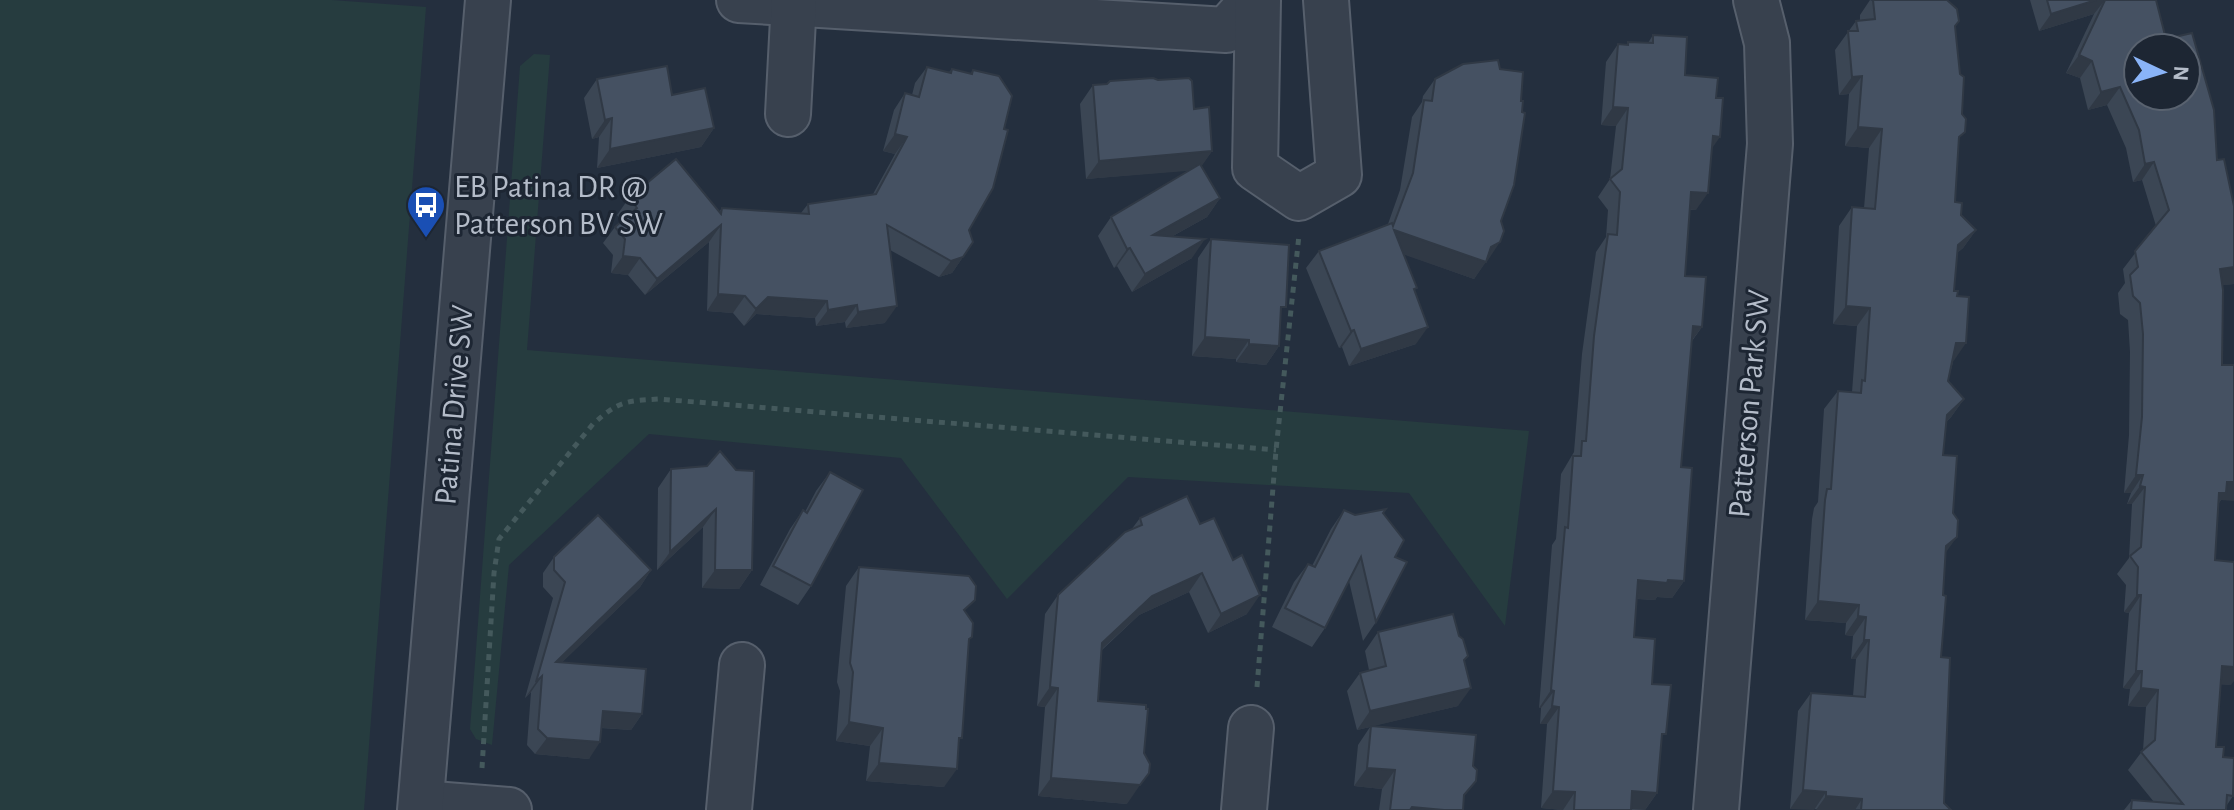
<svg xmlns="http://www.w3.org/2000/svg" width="2234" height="810" viewBox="0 0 2234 810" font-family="'Alegreya Sans',sans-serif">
	<rect width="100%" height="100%" fill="#242f3e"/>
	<g fill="#263c3f">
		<polygon points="0,0 332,0 426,7 364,810 0,810"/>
		<polygon points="534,54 550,55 527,350 1529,431 1505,626 1409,493 1128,477 1007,599 901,458 649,434 509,565 492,745 476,739 470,729 520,66"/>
	</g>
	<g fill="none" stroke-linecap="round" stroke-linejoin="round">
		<defs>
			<g id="minor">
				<polyline points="739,0 1226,30 1253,0"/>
				<polyline points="1258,0 1255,168 1299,198 1339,175 1326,0"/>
				<polyline points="788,114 794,0"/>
				<polyline points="421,803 509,810"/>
				<polyline points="420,810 488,0"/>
				<polyline points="729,810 742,665"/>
				<polyline points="1244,810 1251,728"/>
				<polyline points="1716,810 1770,144 1767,43 1756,0"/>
			</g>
		</defs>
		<use href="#minor" stroke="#565f6c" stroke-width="48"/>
		<g stroke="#44595c" stroke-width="5" stroke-dasharray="6 6" stroke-linecap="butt">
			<polyline points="1257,687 1276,450 1299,235"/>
			<path d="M482,768L494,573L499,539L593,424C619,401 625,401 659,399L1276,450"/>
		</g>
		<use href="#minor" stroke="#38414e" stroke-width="44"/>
	</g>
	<g fill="#3b4654">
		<polygon points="1870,0 1955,27 1959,140 1955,202 1961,215 1976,230 1963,248 1957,253 1954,291 1953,362 1948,381 1964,399 1951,417 1946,422 1943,455 1946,553 1943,595 1941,657 1944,803 1951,810 1790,809 1798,711 1811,693 1853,696 1856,659 1851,659 1853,636 1845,635 1846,623 1805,620 1812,519 1814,508 1818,502 1824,409 1838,391 1852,392 1857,326 1833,324 1839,226 1852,207 1864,208 1869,148 1845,146 1849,94 1839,95 1835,50 1856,21 1860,21 1860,15"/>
		<polygon points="2030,0 2156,0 2166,39 2217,160 2234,206 2234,284 2222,285 2221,500 2219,503 2215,560 2231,685 2221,684 2216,747 2223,757 2233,796 2227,805 2226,810 2124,810 2132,800 2154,802 2128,770 2143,750 2146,707 2128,706 2130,689 2123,688 2129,613 2124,612 2126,585 2117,574 2129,558 2132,504 2127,504 2131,493 2124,493 2129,435 2130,352 2128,320 2120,314 2118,293 2125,283 2123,269 2156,226 2142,180 2133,182 2126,148 2107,105 2088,110 2080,78 2066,73 2094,14 2039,31"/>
		<polygon points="1653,35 1685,75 1712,148 1696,210 1690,210 1685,276 1702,327 1692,341 1681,467 1684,581 1672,598 1657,597 1655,600 1637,599 1634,637 1652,684 1661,741 1657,793 1645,810 1563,810 1541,808 1547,724 1540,724 1541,708 1539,708 1552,545 1556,539 1561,474 1574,452 1582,354 1596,252 1606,237 1608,210 1598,197 1610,179 1616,126 1601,125 1606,62 1618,44 1626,45 1628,42 1648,43"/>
		<polygon points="927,67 949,72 952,69 970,74 973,70 969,230 963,257 952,273 939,277 890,250 885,323 846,328 845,322 816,326 815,318 756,314 744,326 733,313 707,311 709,242 645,295 628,275 611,273 613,255 603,243 615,227 622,221 617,215 629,198 719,212 722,208 801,213 808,204 873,194 895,154 883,151 894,110 905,93 912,95 915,83"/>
		<polygon points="597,79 672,95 714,128 701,147 597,168 599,137 592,139 584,98"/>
		<polygon points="1435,79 1488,260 1486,261 1474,279 1404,254 1414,291 1416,344 1349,366 1342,347 1339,348 1306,268 1319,251 1388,224 1400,190 1412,117 1422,102 1423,96"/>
		<polygon points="1093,85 1194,109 1212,151 1201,166 1220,198 1207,217 1171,237 1192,258 1132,292 1117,266 1114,268 1098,236 1111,217 1190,170 1086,179 1080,104"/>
		<polygon points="1211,239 1281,314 1279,346 1266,365 1236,362 1236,359 1192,356 1198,258"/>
		<polygon points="707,466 752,570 739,589 702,588 703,527 657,570 658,488 671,469"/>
		<polygon points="830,472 811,586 798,605 760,585 790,529 803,510 805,512 816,491"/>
		<polygon points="1344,510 1355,515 1383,513 1395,557 1376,622 1363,641 1349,581 1325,628 1312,647 1272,627 1294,582 1308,564 1312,566 1331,529"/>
		<polygon points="1140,518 1200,524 1247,614 1208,633 1189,592 1139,615 1102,650 1098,701 1127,804 1038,796 1045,707 1037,706 1045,614 1058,595 1131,530"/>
		<polygon points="554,557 651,570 640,587 561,663 642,714 631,730 601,728 589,759 535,754 527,745 531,692 525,698 553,598 543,587 543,573"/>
		<polygon points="859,567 966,613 969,642 959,743 944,787 866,781 870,746 836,741 840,691 837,682 846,586"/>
		<polygon points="1378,632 1465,660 1458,706 1372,726 1464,798 1463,810 1379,810 1382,789 1354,786 1358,745 1370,727 1357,730 1347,691 1360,673 1369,670 1365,651"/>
	</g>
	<g fill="#303945">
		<polygon points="2096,0 2105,0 2094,14 2039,31 2051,14"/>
		<polygon points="2079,55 2092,61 2080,78 2066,73"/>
		<polygon points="1862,76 1849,94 1839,95 1852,77"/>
		<polygon points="2120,87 2107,105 2088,110 2101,92"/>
		<polygon points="1613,107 1628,108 1616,126 1601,125"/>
		<polygon points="612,118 599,137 592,139 605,120"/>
		<polygon points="1858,127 1882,129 1869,148 1845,146"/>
		<polygon points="714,128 701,147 597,168 610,149"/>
		<polygon points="895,134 907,137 895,154 883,151"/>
		<polygon points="1713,136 1720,137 1708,154"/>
		<polygon points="1212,151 1199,170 1086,179 1099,161"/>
		<polygon points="2154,162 2142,180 2133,182 2145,164"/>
		<polygon points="1691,192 1708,193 1696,210 1679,209"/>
		<polygon points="1220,198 1207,217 1140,254 1153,235"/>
		<polygon points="721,225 709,242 645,295 657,279"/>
		<polygon points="1394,230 1491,247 1500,242 1488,260 1485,261 1486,262 1474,279 1382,247"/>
		<polygon points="1976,230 1963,248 1945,263 1958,245"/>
		<polygon points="1205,239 1192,258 1132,292 1145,274"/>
		<polygon points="1130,248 1117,266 1114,268 1127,249"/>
		<polygon points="623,256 640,258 628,275 611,273"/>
		<polygon points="963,257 952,273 939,277 951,261"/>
		<polygon points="2234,267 2234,284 2207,287 2220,269"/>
		<polygon points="718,294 745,296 733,313 707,311"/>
		<polygon points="768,297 827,301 815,318 756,314 744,326 756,309"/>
		<polygon points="857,305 845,322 816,326 828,310"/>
		<polygon points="897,306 885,323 846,328 858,312"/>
		<polygon points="1846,306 1870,308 1857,326 1833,324"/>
		<polygon points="1693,326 1702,327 1689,344"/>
		<polygon points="1428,327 1416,344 1349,366 1361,349"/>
		<polygon points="1354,330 1342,347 1339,348 1351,331"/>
		<polygon points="1205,337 1249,340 1236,359 1192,356"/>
		<polygon points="1956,343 1966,343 1953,362 1943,361"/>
		<polygon points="1249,344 1279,346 1266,365 1236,362"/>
		<polygon points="1964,399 1951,417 1934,433 1947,415"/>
		<polygon points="2136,475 2143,475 2131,493 2124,493"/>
		<polygon points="2227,482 2234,482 2234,501 2221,500 2213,511 2207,511"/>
		<polygon points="2140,486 2145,487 2132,504 2127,504"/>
		<polygon points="716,509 703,527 657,570 670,552"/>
		<polygon points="1957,537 1944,555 1946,546"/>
		<polygon points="651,570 640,587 545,679 556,662"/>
		<polygon points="715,570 752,570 739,589 702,588"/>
		<polygon points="1202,573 1189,592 1139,615 1089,661 1102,643 1152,596"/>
		<polygon points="1638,580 1668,580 1684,581 1672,598 1657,597 1655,600 1626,598"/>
		<polygon points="1260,595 1247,614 1208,633 1221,614"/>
		<polygon points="2137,595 2141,595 2129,613 2124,612"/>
		<polygon points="1818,601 1859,605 1846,623 1805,620"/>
		<polygon points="1858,616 1866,617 1853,636 1845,635"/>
		<polygon points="1864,640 1869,640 1856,659 1851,659"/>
		<polygon points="2222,666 2234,667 2234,681 2231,685 2209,684"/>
		<polygon points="2136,671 2142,671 2130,689 2123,688"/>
		<polygon points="542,676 531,692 525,698 536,682"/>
		<polygon points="1050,687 1058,688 1045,707 1037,706"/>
		<polygon points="1471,688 1458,706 1357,730 1370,711"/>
		<polygon points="2141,688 2158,690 2146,707 2128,706"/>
		<polygon points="1551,690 1554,691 1541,708 1539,708"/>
		<polygon points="1552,706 1559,707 1547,724 1540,724"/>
		<polygon points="603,711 642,714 631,730 592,727"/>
		<polygon points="849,722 883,728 870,746 836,741"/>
		<polygon points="547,738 600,742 589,759 535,754"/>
		<polygon points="879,763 957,769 944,787 866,781"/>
		<polygon points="1367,768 1395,770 1382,789 1354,786"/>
		<polygon points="1051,778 1140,785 1127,804 1038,796"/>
		<polygon points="1803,790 1826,792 1814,810 1790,809"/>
		<polygon points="1553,791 1575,792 1563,810 1541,808"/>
		<polygon points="1632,791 1657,793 1645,810 1620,808"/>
		<polygon points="1826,796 1862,799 1855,810 1816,810"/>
		<polygon points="1412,807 1444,810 1410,810"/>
	</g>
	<g fill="#455162" stroke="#303945" stroke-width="2" fill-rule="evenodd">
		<polygon points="1873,0 1947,0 1957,9 1959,21 1955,26 1960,74 1964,77 1962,114 1966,119 1965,132 1959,137 1955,202 1962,203 1961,215 1976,230 1958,245 1954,291 1958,291 1957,296 1969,297 1966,343 1956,343 1948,381 1964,399 1947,415 1943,455 1957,456 1953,513 1958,520 1957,537 1946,546 1943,595 1946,596 1941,657 1950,658 1944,803 1951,810 1861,810 1862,799 1826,796 1826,792 1803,790 1811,693 1865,697 1869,640 1864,640 1866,617 1858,616 1859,605 1818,601 1825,500 1827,489 1831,489 1838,391 1861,393 1862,380 1865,381 1870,308 1846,306 1852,207 1875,209 1882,129 1858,127 1862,76 1852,77 1848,31 1858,31 1856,21 1875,19"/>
		<polygon points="2047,0 2096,0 2051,14"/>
		<path d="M2105,0H2156L2166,39L2192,33L2214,110L2217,160L2224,159L2234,206V267L2220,269L2223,290L2222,365H2234V482H2227L2226,493H2219L2215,560L2234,562V667L2222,666L2216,747H2224L2223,757L2234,758L2233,796L2227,795L2226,810H2131L2132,800L2183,804L2141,752L2155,740L2158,690L2141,688L2142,671H2136L2141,595H2137L2138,567L2130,556L2141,547L2145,487L2140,486L2143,475H2136L2142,417L2143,334L2140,303L2133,296L2130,275L2138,267L2135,251L2169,210L2154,162L2145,164L2139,130L2120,87L2101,92L2092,61L2079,55ZM2138,48H2186V96H2138Z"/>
		<polygon points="1653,35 1687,37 1685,75 1718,78 1716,98 1723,98 1720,137 1713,136 1708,193 1691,192 1685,276 1706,277 1702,327 1693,326 1681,467 1692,468 1684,581 1668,580 1667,583 1638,580 1634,637 1655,639 1652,684 1671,685 1666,734 1662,734 1657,793 1632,791 1631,810 1574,810 1575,792 1553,791 1559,707 1552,706 1554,691 1551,690 1565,527 1568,528 1573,456 1581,456 1582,441 1586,441 1594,336 1608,234 1617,235 1620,192 1610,179 1622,169 1628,108 1613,107 1618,44 1628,45 1628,42 1653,43"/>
		<polygon points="1498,60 1500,69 1523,72 1521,101 1523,101 1522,112 1525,113 1514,185 1501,221 1504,231 1500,242 1491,247 1486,262 1394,230 1417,288 1414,289 1428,327 1361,349 1354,330 1351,331 1319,251 1392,223 1393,226 1413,173 1424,100 1432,101 1435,79 1463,64"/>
		<polygon points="667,66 672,95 705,88 714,128 610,149 612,118 605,120 597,79"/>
		<polygon points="927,67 951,73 952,69 972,74 973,70 999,76 1012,96 1004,129 1008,130 993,188 969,230 973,242 963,257 951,261 887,225 897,306 858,312 857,305 828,310 827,301 768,297 756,309 745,296 718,294 721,225 657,279 640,258 623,256 625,239 615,227 637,208 629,198 676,159 721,214 722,208 809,214 808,204 876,194 907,137 895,134 905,93 919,97"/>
		<polygon points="1153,78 1158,80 1189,78 1192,81 1194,109 1209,107 1212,151 1099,161 1093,85 1107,84 1110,81"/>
		<polygon points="1200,164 1220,198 1153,235 1205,239 1145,274 1130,248 1127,249 1111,217"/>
		<polygon points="1211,239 1289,245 1286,307 1281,307 1279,346 1249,344 1249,340 1205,337"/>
		<polygon points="720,451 736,470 754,471 752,570 715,570 716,509 670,552 671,469 707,466"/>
		<polygon points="830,472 863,490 811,586 773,566 803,510 807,513"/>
		<polygon points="1187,496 1200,524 1214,518 1233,560 1242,555 1260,595 1221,614 1202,573 1152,596 1102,643 1098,701 1146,705 1146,709 1148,709 1144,753 1150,764 1149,773 1140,785 1051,778 1058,688 1050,687 1058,595 1125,532 1142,525 1140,518"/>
		<polygon points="1386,509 1383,513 1404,540 1395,557 1407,562 1376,622 1361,557 1325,628 1285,608 1308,564 1315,567 1344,510 1355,515"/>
		<polygon points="598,515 651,570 556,662 646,669 642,714 603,711 600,742 547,738 538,729 542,676 536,682 565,582 554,570 554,557"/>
		<polygon points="859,567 969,576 976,586 975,600 964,610 973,623 972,637 969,639 962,738 959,738 957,769 879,763 883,728 849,722 853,672 850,663"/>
		<polygon points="1453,614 1459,636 1463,639 1468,656 1464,660 1471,688 1370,711 1360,673 1386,666 1378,632"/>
		<polygon points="1371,726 1476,735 1473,766 1477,770 1476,781 1464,795 1463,810 1444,810 1412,807 1410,810 1390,810 1395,770 1367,768"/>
	</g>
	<defs>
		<symbol id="bus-pin" viewBox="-11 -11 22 30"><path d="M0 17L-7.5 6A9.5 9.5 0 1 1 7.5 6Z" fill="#1a4fb4" stroke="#1d2633"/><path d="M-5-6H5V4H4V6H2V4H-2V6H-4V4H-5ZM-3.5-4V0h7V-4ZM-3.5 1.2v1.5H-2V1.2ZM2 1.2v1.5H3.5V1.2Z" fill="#fff"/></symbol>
	</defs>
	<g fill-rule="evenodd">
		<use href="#bus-pin" x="404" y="183" width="44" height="60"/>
	</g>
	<g text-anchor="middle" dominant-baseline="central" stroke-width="6" stroke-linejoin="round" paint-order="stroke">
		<g font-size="32" fill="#b4bcc9" stroke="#1d2633" text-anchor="start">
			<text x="454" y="187">EB Patina DR @<tspan x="454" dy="37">Patterson BV SW</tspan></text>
		</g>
		<g font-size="32" fill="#b4bcc9" stroke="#1d2633">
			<text transform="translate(1749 404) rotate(-85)">Patterson Park SW</text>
			<text transform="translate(454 405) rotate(-85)">Patina Drive SW</text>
		</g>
	</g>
	<g transform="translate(2162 72) rotate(94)"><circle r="38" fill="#1d2633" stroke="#59626f" stroke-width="2"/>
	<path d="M0-6L14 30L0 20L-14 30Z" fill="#8ab4f8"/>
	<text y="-12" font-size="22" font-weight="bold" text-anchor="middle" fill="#b4bcc9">N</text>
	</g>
</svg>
